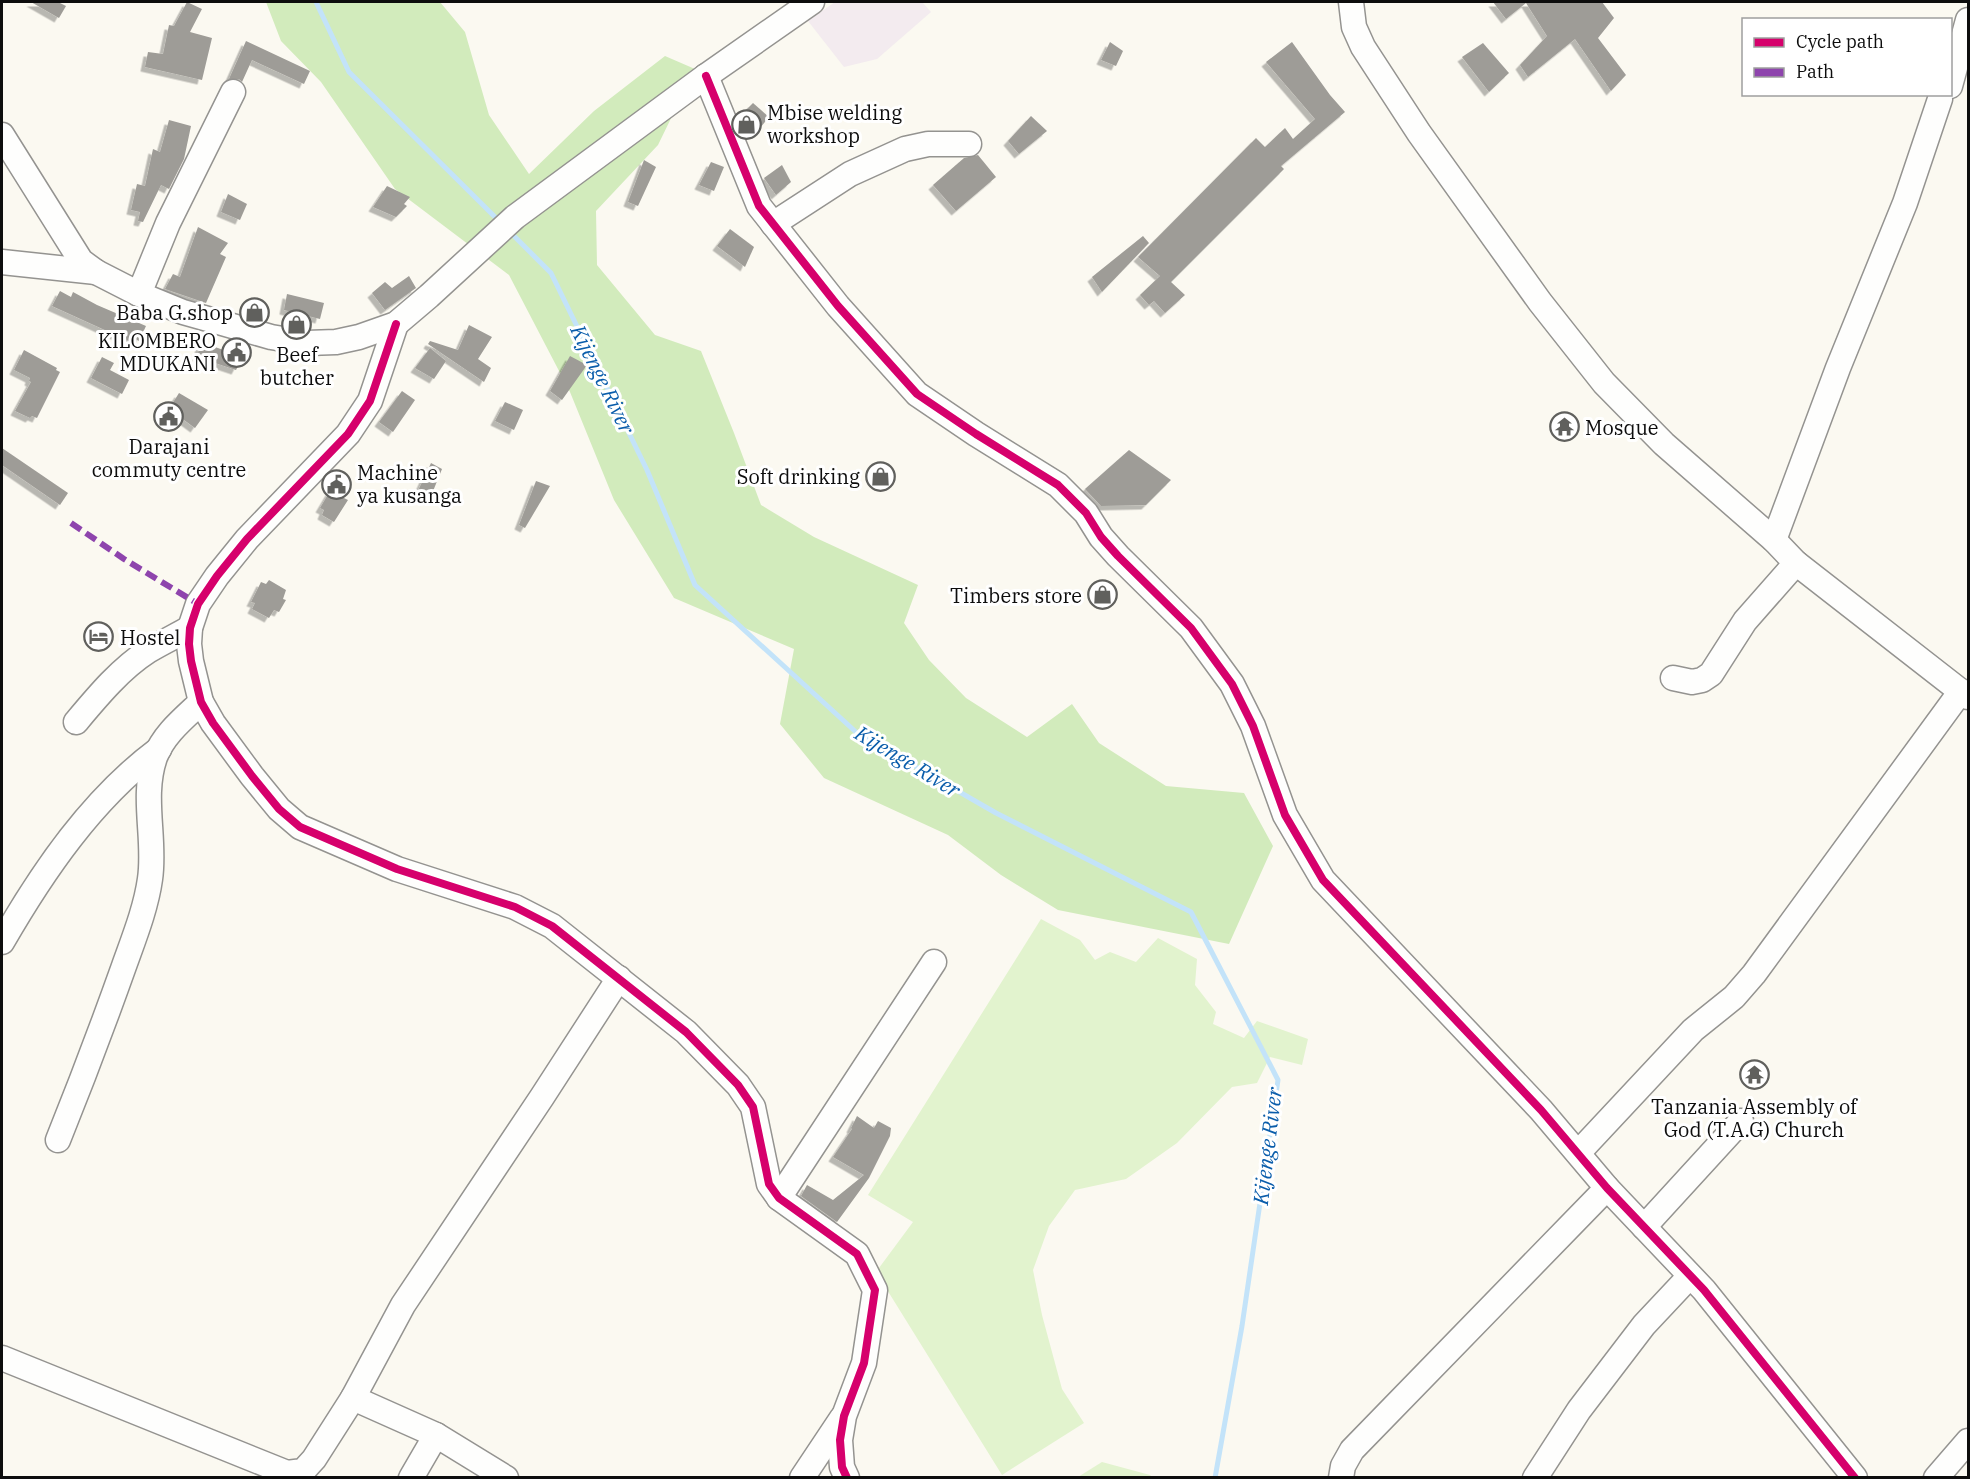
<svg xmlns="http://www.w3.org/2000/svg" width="1970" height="1479" viewBox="0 0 1970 1479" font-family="'IBM Plex Serif',serif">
	<defs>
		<filter id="shadow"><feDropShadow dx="-4.5" dy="4.5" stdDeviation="0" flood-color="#0004"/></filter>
	</defs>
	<rect width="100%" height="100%" fill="#fbf9f1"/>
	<polygon fill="#f3ebef" points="835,2 922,2 931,12 877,59 844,67 808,21"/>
	<g fill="#e2f3ce">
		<polygon points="1041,919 1080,940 1095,960 1110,952 1136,962 1158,938 1197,959 1195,985 1216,1012 1213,1024 1244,1038 1257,1021 1308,1039 1302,1065 1270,1057 1257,1083 1232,1087 1177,1143 1126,1179 1075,1190 1049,1226 1033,1270 1042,1315 1062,1389 1084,1423 1002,1475 876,1272 913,1222 868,1195"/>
		<polygon points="1102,1462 1150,1475 1152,1477 1078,1477"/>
	</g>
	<polygon fill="#d2ebbc" points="266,2 440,2 465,32 489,115 529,174 594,111 665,56 695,69 658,145 596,211 597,265 655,335 701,351 734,433 761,505 814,537 918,585 904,623 929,660 966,698 1027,737 1072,704 1099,743 1166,786 1244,793 1273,846 1229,944 1058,910 1001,875 948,835 824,778 780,724 794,649 674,598 614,500 570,392 509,275 395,189 321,82 281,41"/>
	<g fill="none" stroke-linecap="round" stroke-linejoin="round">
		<g stroke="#c3e3f9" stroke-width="5">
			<polyline points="316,2 349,72 500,222"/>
			<polyline points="508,230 551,273 647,470 695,585 857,733 996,813 1191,912 1278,1080 1242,1326 1215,1478"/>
		</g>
	</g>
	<g fill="#9e9c97" filter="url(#shadow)">
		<polygon points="31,2 58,2 66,6 59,18"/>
		<polygon points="187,2 202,9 190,32 212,38 202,80 145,67 148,52 163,54 169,25 174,26"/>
		<polygon points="1493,2 1602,2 1614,18 1598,38 1626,75 1611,91 1575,39 1528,77 1520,65 1547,36 1526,3 1506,19"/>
		<polygon points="246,41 310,71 304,84 252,60 242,82 239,79 229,79"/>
		<polygon points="1110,42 1123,51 1116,66 1101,60"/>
		<polygon points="1292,42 1330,95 1345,112 1281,166 1284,169 1171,282 1185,295 1165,313 1154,301 1149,305 1140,295 1160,276 1138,257 1256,138 1265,147 1285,128 1293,139 1315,119 1266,62"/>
		<polygon points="1483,43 1509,73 1489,92 1462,57"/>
		<polygon points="753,103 769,117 760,128 743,113"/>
		<polygon points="1031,116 1047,131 1019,154 1008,141"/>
		<polygon points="169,120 191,126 184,159 169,189 161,185 143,222 138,221 140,212 131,210 137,184 145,186 153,149 160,152"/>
		<polygon points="978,155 996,177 956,211 933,185 964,158"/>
		<polygon points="644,160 656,167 638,206 628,202"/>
		<polygon points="711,162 724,167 714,191 699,185"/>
		<polygon points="782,165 791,182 776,195 764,178"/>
		<polygon points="387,186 410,197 404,204 407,206 396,217 373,207"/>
		<polygon points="228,194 247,204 240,220 221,212"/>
		<polygon points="198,227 228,243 220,254 226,257 206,303 165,289 173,274 180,277"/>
		<polygon points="730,229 754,247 745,267 717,246"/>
		<polygon points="1143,236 1149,243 1102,292 1092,277"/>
		<polygon points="409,276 416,288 385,310 372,293 385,282 392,288"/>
		<polygon points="60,291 71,297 73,292 97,305 146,326 139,341 131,337 129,341 52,306"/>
		<polygon points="287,294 324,303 320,319 284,310"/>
		<polygon points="469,325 492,337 478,359 491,368 484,382 428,344 430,341 458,350"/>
		<polygon points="201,342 243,357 236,370 197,357"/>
		<polygon points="430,348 446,361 434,379 415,368"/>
		<polygon points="24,350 57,368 56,370 60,372 37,418 32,416 30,418 15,411 31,382 29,381 30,378 14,370"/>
		<polygon points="570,356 587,365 562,400 550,391"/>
		<polygon points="102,357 114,363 110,370 129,380 122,394 91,378"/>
		<polygon points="402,391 415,400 393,432 379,422"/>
		<polygon points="179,393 208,410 195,428 169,409"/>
		<polygon points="505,402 523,410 514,430 495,421"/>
		<polygon points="2,448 68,493 60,505 2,465"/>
		<polygon points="1129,450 1171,480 1146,505 1101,506 1085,489"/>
		<polygon points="431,463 442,469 429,501 416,495"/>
		<polygon points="536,481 550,486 525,528 519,525"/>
		<polygon points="330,491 348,500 334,522 322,515 324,510 320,508"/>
		<polygon points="269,580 286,590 283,599 286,600 279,612 274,610 269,618 252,609 255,603 251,602 261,582 266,584"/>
		<polygon points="857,1116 874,1128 878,1121 891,1128 890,1136 869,1178 837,1222 801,1196 807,1185 833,1200 864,1175 833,1157 852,1129 851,1128"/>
	</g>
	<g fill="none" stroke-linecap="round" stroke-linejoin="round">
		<defs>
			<g id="minor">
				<polyline points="1351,2 1354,27 1363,47 1419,133 1540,302 1604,383 1664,444 1774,540 1796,563 1968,697"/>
				<polyline points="706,76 759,206 838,306 917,394 976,434 1058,485 1086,513 1101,537 1118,556 1191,628 1232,684 1253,726 1285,815 1323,880 1541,1110 1607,1188 1704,1290 1855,1478"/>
				<polyline points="1950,86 1968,20"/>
				<polyline points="2,135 81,261 96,272 139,294 183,312 222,323 271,337 307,343 336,342 359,337 396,324 429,296 515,217 706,76 812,2"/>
				<polyline points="773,224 850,174 905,149 928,144 969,144"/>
				<polyline points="2,262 96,272"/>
				<polyline points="139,294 168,223 233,92"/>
				<polyline points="396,324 370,401 348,434 247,539 217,576 198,604 190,628 189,644 191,661 201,702 213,723 252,776 279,809 300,827 397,869 515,907 552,926 686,1032 738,1085 753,1107 769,1184 779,1198 857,1254 875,1290 864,1363 844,1416 840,1440 842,1467 847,1478"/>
				<polyline points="1774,540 1838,368 1905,203 1940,99"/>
				<polyline points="1673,678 1692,682 1702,680 1711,674 1745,621 1796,563"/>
				<path d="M76,722C97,697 120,669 148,651C161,643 176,636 190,628"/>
				<path d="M2,942C43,871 92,799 159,749"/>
				<path d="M58,1140C81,1083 103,1025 124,966C134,938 146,908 150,879C156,839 141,797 155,757C164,734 183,719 201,702"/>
				<polyline points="1578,1153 1693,1030 1734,997 1754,974 1961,691"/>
				<polyline points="779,1198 934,962"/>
				<polyline points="1644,1227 1741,1121"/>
				<polyline points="2,1358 287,1473 303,1471 314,1459 353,1398 403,1305 542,1097 619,978"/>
				<polyline points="353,1398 436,1435 506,1478"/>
				<polyline points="411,1478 436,1435"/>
				<polyline points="802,1478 842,1418"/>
				<polyline points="1341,1478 1343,1466 1352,1450 1607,1188"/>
				<polyline points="1535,1478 1579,1410 1644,1325 1690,1276"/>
				<polyline points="1936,1478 1968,1441"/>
			</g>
		</defs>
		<use href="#minor" stroke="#949390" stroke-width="27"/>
		<use href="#minor" stroke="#fefefd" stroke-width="24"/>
		<polyline stroke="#8e44ad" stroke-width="6" stroke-dasharray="12 6" stroke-linecap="butt" points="71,523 124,559 198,604"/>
		<defs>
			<g id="cycleway">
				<polyline points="706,76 759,206 838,306 917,394 976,434 1058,485 1086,513 1101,537 1118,556 1191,628 1232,684 1253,726 1285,815 1323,880 1541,1110 1607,1188 1704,1290 1855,1478"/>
				<polyline points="396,324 370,401 348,434 247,539 217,576 198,604 190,628 189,644 191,661 201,702 213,723 252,776 279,809 300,827 397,869 515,907 552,926 686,1032 738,1085 753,1107 769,1184 779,1198 857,1254 875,1290 864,1363 844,1416 840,1440 842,1467 847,1478"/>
			</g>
		</defs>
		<use href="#cycleway" stroke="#fff" stroke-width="11"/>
		<use href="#cycleway" stroke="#d6006c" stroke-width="8"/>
	</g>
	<defs>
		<symbol id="shop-ring" viewBox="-11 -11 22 22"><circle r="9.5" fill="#fff" stroke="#60605d" stroke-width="1.5"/><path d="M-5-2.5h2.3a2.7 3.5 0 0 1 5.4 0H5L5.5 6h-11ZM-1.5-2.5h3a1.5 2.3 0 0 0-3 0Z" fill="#60605d"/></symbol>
		<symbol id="civic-ring" viewBox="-11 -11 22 22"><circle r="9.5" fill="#fff" stroke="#60605d" stroke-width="1.5"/><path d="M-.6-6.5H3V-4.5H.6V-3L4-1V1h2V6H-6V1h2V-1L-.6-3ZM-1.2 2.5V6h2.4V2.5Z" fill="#60605d"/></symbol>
		<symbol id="temple-ring" viewBox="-11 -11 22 22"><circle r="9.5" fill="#fff" stroke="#60605d" stroke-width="1.5"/><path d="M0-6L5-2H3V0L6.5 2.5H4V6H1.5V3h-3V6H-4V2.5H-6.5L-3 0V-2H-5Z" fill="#60605d"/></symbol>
		<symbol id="hotel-ring" viewBox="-11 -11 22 22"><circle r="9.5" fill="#fff" stroke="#60605d" stroke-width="1.5"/><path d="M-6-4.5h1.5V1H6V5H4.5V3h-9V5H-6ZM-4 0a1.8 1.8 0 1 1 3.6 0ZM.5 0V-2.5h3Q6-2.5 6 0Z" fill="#60605d"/></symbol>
	</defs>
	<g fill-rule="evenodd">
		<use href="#shop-ring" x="730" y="108" width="33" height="33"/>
		<use href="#shop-ring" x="238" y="296" width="33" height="33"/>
		<use href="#shop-ring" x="280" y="308" width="33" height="33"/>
		<use href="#civic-ring" x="220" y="336" width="33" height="33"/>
		<use href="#civic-ring" x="152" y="400" width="33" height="33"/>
		<use href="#temple-ring" x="1548" y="410" width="33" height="33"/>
		<use href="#shop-ring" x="864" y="460" width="33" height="33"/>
		<use href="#civic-ring" x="320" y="468" width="33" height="33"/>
		<use href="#shop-ring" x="1086" y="578" width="33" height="33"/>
		<use href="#hotel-ring" x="82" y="620" width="33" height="33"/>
		<use href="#temple-ring" x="1738" y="1058" width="33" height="33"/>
	</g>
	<g text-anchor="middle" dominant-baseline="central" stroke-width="6" stroke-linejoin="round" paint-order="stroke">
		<g font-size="20" fill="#0d0d0d" stroke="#fff" text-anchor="start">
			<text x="767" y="112">Mbise welding<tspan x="767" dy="23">workshop</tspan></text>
			<text x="233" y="312" text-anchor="end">Baba G.shop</text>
			<text x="216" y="340" text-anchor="end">KILOMBERO<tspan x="216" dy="23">MDUKANI</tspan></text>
			<text x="297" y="354" text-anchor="middle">Beef<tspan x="297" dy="23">butcher</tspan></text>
			<text x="1585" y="427">Mosque</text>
			<text x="169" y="446" text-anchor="middle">Darajani<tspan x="169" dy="23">commuty centre</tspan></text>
			<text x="357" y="472">Machine<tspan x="357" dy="23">ya kusanga</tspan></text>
			<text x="860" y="476" text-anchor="end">Soft drinking</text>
			<text x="1082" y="595" text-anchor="end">Timbers store</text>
			<text x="120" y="637">Hostel</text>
			<text x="1754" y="1106" text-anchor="middle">Tanzania Assembly of<tspan x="1754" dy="23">God (T.A.G) Church</tspan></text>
		</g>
		<g font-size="21" font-style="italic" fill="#0a5dab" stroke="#fff">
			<text transform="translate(603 379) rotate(64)">Kijenge River</text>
			<text transform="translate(908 761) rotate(31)">Kijenge River</text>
			<text transform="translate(1267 1146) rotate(-83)">Kijenge River</text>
		</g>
	</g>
	<rect width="1970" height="1479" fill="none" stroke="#0d0d0d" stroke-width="6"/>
	<rect x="1742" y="18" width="210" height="78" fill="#ffffff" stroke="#9e9e9e" stroke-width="1.5"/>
	<rect x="1754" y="38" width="30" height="9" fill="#d6006c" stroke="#9e9e9e" stroke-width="1.5"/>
	<text x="1796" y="48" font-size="18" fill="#0d0d0d">Cycle path</text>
	<rect x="1754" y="68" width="30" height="9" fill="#8e44ad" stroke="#9e9e9e" stroke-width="1.5"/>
	<text x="1796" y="78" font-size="18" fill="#0d0d0d">Path</text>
</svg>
